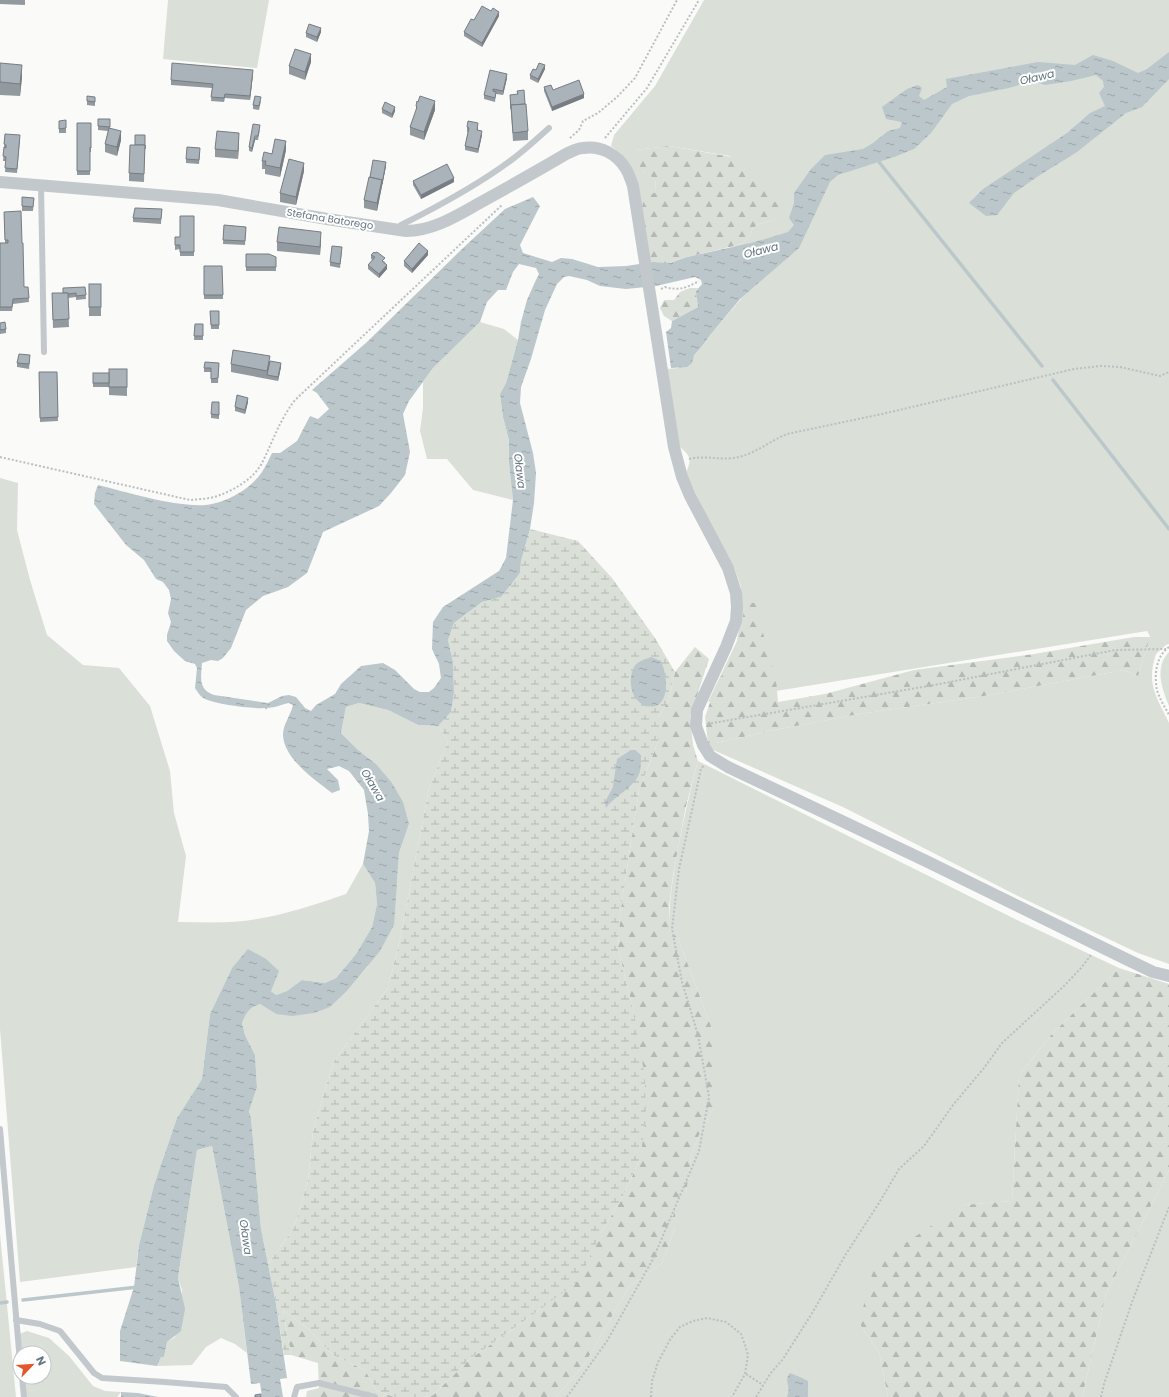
<svg xmlns="http://www.w3.org/2000/svg" width="1169" height="1397" viewBox="0 0 1169 1397" font-family="Poppins,sans-serif">
	<defs>
		<pattern id="forest-firs" width="22" height="20" patternUnits="userSpaceOnUse"><rect width="22" height="20" fill="#dadfd7"/><path d="M5 1l3.5 6h-7zM16 11l3.5 6h-7z" fill="#b4b9b4"/></pattern>
		<pattern id="wetland-marsh" width="20" height="14" patternUnits="userSpaceOnUse"><rect width="20" height="14" fill="#dadfd7"/><path d="M1 5h8M5 5V1M11 12h8M15 12V8" fill="none" stroke="#b4b9b4"/></pattern>
		<pattern id="water-ripples" width="26" height="14" patternUnits="userSpaceOnUse"><rect width="26" height="14" fill="#bbc7cb"/><path d="M2 4q2-2 4 0t4 0M15 11q2-2 4 0t4 0" fill="none" stroke="#9ca6aa"/></pattern>
	</defs>
	<rect width="100%" height="100%" fill="#fafaf8"/>
	<g fill="#dadfd7">
		<polygon points="168,0 269,0 257,68 163,59"/>
		<path d="M704,0H1169V644L1166,645L1156,654C1146,684 1156,696 1169,723V964L1138,953L1020,897L845,808L711,749L708,743H716L769,731L859,714L984,696L1124,670L1138,676L1150,636L1147,631L708,702L737,641L742,606L741,587L734,567L705,513L686,473C692,458 691,457 679,446L666,369L679,368L693,355L702,346L711,334L741,299L734,246L743,243L749,237L753,228L759,224L774,220L730,156L669,146L635,150L643,172L655,177L656,192L641,210C635,182 636,163 611,146L614,135L655,86Z"/>
		<polygon points="480,322 504,329 518,340 506,383 500,394 503,417 509,440 509,463 513,500 473,490 447,459 427,459 420,431 423,408 423,382 433,368"/>
		<path d="M0,478L18,483L17,530L30,580L47,635L83,665L119,668L150,706L170,771L174,813L186,856L178,922C204,922 232,924 257,919C287,914 317,904 346,894L363,864L375,883L377,904L372,927L356,954L336,978L325,983L302,980L287,991L276,995L271,991L249,949L232,968L210,1014L202,1079L177,1118L154,1185L139,1245L136,1267L20,1282L0,1029Z"/>
		<path d="M1169,652V706C1162,689 1154,667 1169,652Z"/>
		<path d="M359,703L388,710L418,725L438,726L448,741L429,788L400,939L388,988L336,1058L331,1069L313,1131L308,1181L294,1228L268,1264L261,1229L251,1118L249,1110L257,1087L255,1055L245,1035L242,1023C246,1013 250,1007 260,1004L276,1014L330,1007L347,991L368,966L397,882L399,853L409,824L376,764L358,750L341,733L346,707Z"/>
		<path d="M698,761L1017,920L1119,968L1052,1034L1019,1075L1012,1201L963,1205L859,1323L879,1352L888,1397H556L584,1365L628,1288L662,1263L675,1228V1212L686,1194L691,1158L698,1137L713,1109L712,1029L678,938L669,930C669,902 673,875 678,848C684,819 690,790 698,761Z"/>
		<polygon points="212,1146 239,1287 247,1353 235,1344 221,1338 206,1347 192,1365 157,1366 161,1357 164,1357 167,1342 175,1337 182,1290 178,1278 197,1150"/>
		<polygon points="1169,1170 1169,1397 1082,1397 1106,1294"/>
		<polygon points="0,1234 16,1397 0,1397"/>
		<polygon points="27,1331 49,1338 69,1356 93,1386 105,1391 121,1392 117,1397 25,1397 23,1377 44,1377 44,1353 20,1353 17,1335"/>
	</g>
	<g fill="url(#forest-firs)">
		<path d="M669,146L738,158L782,210L774,220L759,224L753,228L749,237L743,243L734,246L687,257L669,263L649,262L641,210L645,197L656,192L655,178C640,171 634,167 635,150Z"/>
		<polygon points="690,288 698,288 696,291 698,307 672,321 664,316 660,308 664,300 674,300 680,292"/>
		<polygon points="745,602 754,603 758,602 761,626 776,679 778,702 825,694 914,670 1034,654 1134,637 1150,637 1138,676 1124,670 984,696 859,714 769,731 716,743 708,743 705,717 715,688 733,655 741,631"/>
		<polygon points="695,647 709,659 690,717 693,745 698,761 686,806 673,875 669,907 669,930 678,938 712,1029 716,1066 713,1091 713,1109 698,1137 691,1158 686,1194 681,1210 675,1212 675,1228 662,1263 628,1288 584,1365 556,1397 426,1397 433,1395 470,1359 545,1306 601,1233 623,1196 640,1159 633,1009 618,949 620,914 639,790 659,739 659,717 669,699 675,672"/>
		<polygon points="1119,968 1169,984 1169,1170 1106,1294 1082,1397 888,1397 879,1352 859,1323 875,1263 963,1205 1012,1201 1019,1075 1052,1034"/>
		<polygon points="283,1310 308,1329 333,1355 365,1370 377,1391 395,1397 306,1397 307,1391 319,1388 318,1363 291,1355"/>
	</g>
	<polygon fill="url(#wetland-marsh)" points="530,529 578,541 612,578 655,638 675,672 669,699 659,717 659,739 639,790 620,914 618,949 633,1009 645,1077 646,1119 640,1159 623,1196 601,1233 579,1280 545,1306 470,1359 433,1395 426,1397 395,1397 377,1391 365,1370 333,1355 308,1329 283,1310 291,1355 284,1355 276,1304 268,1264 294,1228 308,1181 313,1131 331,1069 336,1058 388,988 400,939 429,788 448,741 438,726 451,712 454,693 453,662 448,640 454,623 482,602 501,597 520,573 521,561"/>
	<g fill="url(#water-ripples)" fill-rule="evenodd">
		<path d="M1169,52V79L1142,107L1126,113L1077,152L1040,175L1014,193L997,215L986,216L969,203L983,189L1067,133L1090,113L1105,106L1099,93L1104,87L1103,81L1096,75L1071,81L1045,85L1032,81L1009,88L969,96L952,104L931,133L914,149L894,157L838,175L830,182L799,248L741,298L711,334L702,346L694,355L692,363L687,367L671,368L666,332L671,328L672,321L698,307L696,291L702,284L701,280L695,277L656,286L626,289L600,286L587,280L569,276L564,277L557,284L545,310L531,359L521,387L520,403L533,453L536,473L534,503L530,529L521,561L520,573L501,597L482,602L454,623L448,640L453,662L454,693L451,712L438,726L418,725L388,710L359,703L346,707L341,733L358,750L376,764L392,783L403,802L409,824L399,853L394,925L380,951L347,991L330,1007L314,1013L292,1016L276,1014L260,1004C250,1007 246,1013 242,1023L245,1035L255,1055L257,1087L249,1111L251,1118L261,1229L276,1304L287,1378L280,1379L283,1397H262L260,1383L251,1384L239,1287L212,1146L197,1150L178,1278L185,1309L181,1331L167,1342L164,1357H161L157,1366L120,1361V1331L134,1287L139,1245L154,1185L177,1118L202,1079L210,1014L232,968L248,949L266,959L279,971L271,991L276,995L287,991L302,980L325,983L336,978L356,954L372,927L377,904L375,883L363,864L369,831L368,814L364,790L349,771L339,766L327,769L338,780L340,790L332,793C315,780 284,759 283,735C283,724 291,715 293,705L289,703C282,704 275,708 267,708C253,709 219,705 205,699C201,697 198,693 195,688L197,668L195,664L185,661L174,651L167,641V635L171,622L168,613L171,599L169,590L163,582L156,579L144,560L126,545L94,504L95,493L98,485C126,492 185,510 212,504C231,500 251,488 262,472C266,466 269,459 272,453H280L297,441L310,416L318,419L329,409L317,393L312,390L367,342L462,249L505,209L533,197L540,206L520,245L523,253L552,262L561,258L572,259L598,267L626,266L653,262L670,263L687,257L755,242L788,232L794,225L789,218L794,203V193L811,169L825,155L863,149L873,143L888,131L900,128L902,122L886,119L882,107L907,89L918,85L922,88L919,96L924,100L947,87L946,79L1038,62L1075,65L1093,55L1113,61L1138,73L1147,69ZM519,264L536,268L539,274L535,282L527,300L521,322L518,340L506,383L500,394L503,417L509,440V463L513,500L506,558L499,571L443,607L433,622L432,649L439,664L441,678L434,688L429,692H420L414,689L395,670L383,663L361,666L341,684L335,694L316,705L311,711L305,708L296,697L289,695L282,696L268,703L214,695C198,689 201,678 202,663L211,660L218,661L223,658L231,648L246,610L263,596L288,587L307,573L323,532L379,506L391,493L405,475L410,452L403,414L409,401L433,368L480,322L487,302L498,290H506L513,272Z"/>
		<path d="M651,657L661,661C666,672 671,699 656,706C653,707 648,706 644,706C641,703 637,701 635,697C629,688 629,668 639,662C642,660 647,659 651,657Z"/>
		<path d="M631,750H635L641,755C641,760 641,766 640,771C636,787 615,795 606,808L605,802L613,787L617,759Z"/>
		<path d="M790,1373L802,1378L808,1381V1397H787C792,1386 783,1381 790,1373Z"/>
		<polygon points="121,1392 138,1393 158,1397 121,1397"/>
	</g>
	<g fill="none" stroke-linecap="round" stroke-linejoin="round">
		<g stroke="#bbc7cb" stroke-width="3.5">
			<polyline points="879,162 1042,366"/>
			<polyline points="1053,380 1169,529"/>
			<polyline points="23,1300 138,1287"/>
			<polyline points="0,1303 7,1302"/>
		</g>
		<g stroke="#bbbfc2" stroke-width="2" stroke-dasharray="2 2" stroke-linecap="butt">
			<polyline points="570,138 579,130 583,121 598,113 617,97 635,78 677,0"/>
			<polyline points="605,138 647,88 699,0"/>
			<path d="M661,289L665,287C679,291 686,288 699,281"/>
			<path d="M0,457L190,500C200,499 211,499 220,495C236,489 254,478 262,463C273,441 279,421 295,400L502,205"/>
			<path d="M689,459C705,455 717,460 733,458C752,456 770,441 787,434L882,414L1074,369L1101,366L1120,367L1160,376L1169,372"/>
			<path d="M1169,647C1156,656 1154,675 1157,690C1159,698 1165,707 1169,715"/>
			<polyline points="266,709 267,702"/>
			<polyline points="707,724 934,685 1115,650 1166,649"/>
			<polyline points="746,1374 763,1385"/>
			<polyline points="567,1397 607,1341 653,1259 699,1151 709,1097 698,1035 682,982 672,929 679,869 701,769 704,765"/>
			<polyline points="651,1397 652,1381 658,1362 671,1338 680,1327 693,1321 707,1318 726,1322 741,1334 745,1345 748,1355 745,1374 732,1397"/>
			<polyline points="756,1397 770,1374 783,1359 811,1315 846,1254 879,1203 899,1169 924,1146 953,1105 984,1068 1002,1043 1064,986 1081,968 1091,955"/>
			<polyline points="1101,1397 1104,1384 1132,1302 1169,1207"/>
		</g>
		<g stroke="#c3c8cc" stroke-width="6">
			<polyline points="41,185 44,352"/>
			<path d="M397,229L401,225C439,206 480,184 514,158C526,149 538,138 549,128"/>
			<polyline points="0,1129 20,1362"/>
			<polyline points="16,1320 40,1324 60,1331 94,1373 102,1378 165,1382 226,1387 236,1397"/>
			<polyline points="22,1377 24,1397"/>
			<polyline points="294,1397 297,1387 319,1383 375,1397"/>
		</g>
		<path stroke="#c3c8cc" stroke-width="12" d="M0,182L218,200L327,219L406,231C435,231 461,213 485,200C512,185 539,170 566,154C571,152 577,148 583,148C600,145 617,154 626,169C629,174 631,180 633,186L674,447L682,477L690,496L728,568L736,593L737,607L736,621L726,647L697,710L696,726L703,745L710,756L728,767L926,861L1128,960L1153,972L1169,976"/>
	</g>
	<g fill="#929a9f">
		<polygon points="0,0 25,0 25,5 0,4"/>
		<polygon points="499,16 482,47 464,36 464,32 474,20"/>
		<polygon points="321,32 317,42 306,37 306,33"/>
		<polygon points="311,62 305,80 289,74 289,66"/>
		<polygon points="0,63 22,77 20,96 0,95"/>
		<polygon points="545,69 538,83 530,79 530,75 536,70"/>
		<polygon points="253,74 250,100 225,98 224,102 211,101 212,88 171,85 171,80"/>
		<polygon points="507,78 503,95 496,94 495,102 484,99 484,95"/>
		<polygon points="544,87 553,90 584,98 552,111 544,91"/>
		<polygon points="517,91 528,131 528,140 513,141 510,99 517,94"/>
		<polygon points="87,101 95,101 95,106 87,105"/>
		<polygon points="261,101 259,110 253,109 253,105"/>
		<polygon points="416,106 435,110 424,140 410,135 410,127 416,111"/>
		<polygon points="382,109 395,111 392,118 382,113"/>
		<polygon points="98,119 110,119 110,128 121,140 117,156 105,152 105,144 108,131 98,130"/>
		<polygon points="59,121 66,128 66,133 59,133"/>
		<polygon points="77,123 91,123 91,152 90,152 90,175 77,175"/>
		<polygon points="467,127 478,127 478,130 482,135 478,153 465,150 465,146 468,132 467,132"/>
		<polygon points="260,129 258,140 255,140 252,152 249,151 249,147"/>
		<polygon points="5,134 20,139 17,173 5,172 6,161 3,161"/>
		<polygon points="145,135 144,182 129,181 129,173 135,145"/>
		<polygon points="239,141 238,159 215,157 215,149"/>
		<polygon points="286,150 280,177 265,174 265,169 262,169 262,161 272,154"/>
		<polygon points="200,152 199,164 186,163 186,159"/>
		<polygon points="386,166 377,211 364,208 364,200 370,177"/>
		<polygon points="304,171 296,205 280,202 280,193"/>
		<polygon points="413,181 454,182 421,199 413,185"/>
		<polygon points="22,197 34,198 33,211 22,211"/>
		<polygon points="162,209 161,224 133,222 133,218"/>
		<polygon points="4,212 24,287 28,287 29,302 13,304 12,311 0,311 0,243 5,243"/>
		<polygon points="194,216 194,256 180,256 180,249 175,250 175,237 180,237"/>
		<polygon points="224,225 246,227 245,245 223,244"/>
		<polygon points="321,240 320,255 277,251 277,242"/>
		<polygon points="342,251 340,268 330,266 330,262"/>
		<polygon points="246,254 276,257 276,271 246,271"/>
		<polygon points="371,255 385,262 387,269 379,278 368,269 368,265 373,260 371,259"/>
		<polygon points="428,255 412,273 404,266 404,261"/>
		<polygon points="204,266 222,266 223,299 204,299"/>
		<rect x="89" y="284" width="12" height="32"/>
		<polygon points="85,287 86,299 76,300 76,297 68,298 69,327 53,328 52,293 63,293"/>
		<polygon points="210,311 219,311 219,329 211,329"/>
		<polygon points="0,323 6,329 6,333 0,334"/>
		<polygon points="195,324 203,324 203,340 194,340"/>
		<polygon points="30,359 29,369 17,367 17,363"/>
		<polygon points="270,361 281,367 278,381 231,372 231,364"/>
		<polygon points="219,363 218,383 211,383 211,372 204,372 204,368"/>
		<polygon points="127,369 127,396 109,395 109,387 93,387 93,373 109,373"/>
		<polygon points="39,372 57,372 58,421 40,422"/>
		<polygon points="248,402 245,414 235,411 235,407"/>
		<polygon points="219,406 219,419 211,418 211,414"/>
	</g>
	<g fill="#777d82">
		<polygon points="499,12 499,16 482,47 482,43"/>
		<polygon points="321,28 321,32 317,42 317,37"/>
		<polygon points="311,54 311,62 305,80 305,72"/>
		<polygon points="22,65 22,77 20,96 20,84"/>
		<polygon points="545,65 545,69 538,83 538,79"/>
		<polygon points="253,70 253,74 250,100 250,96"/>
		<polygon points="507,74 507,78 503,95 503,91"/>
		<polygon points="584,94 584,98 552,111 552,107"/>
		<polygon points="435,101 435,110 424,140 424,132"/>
		<polygon points="395,107 395,111 392,118 392,114"/>
		<polygon points="121,131 121,140 117,156 117,147"/>
		<polygon points="482,131 482,135 478,153 478,149"/>
		<polygon points="239,133 239,141 238,159 238,151"/>
		<polygon points="255,136 255,140 252,152 252,148"/>
		<polygon points="286,141 286,150 280,177 280,168"/>
		<polygon points="386,162 386,166 377,211 377,203"/>
		<polygon points="304,163 304,171 296,205 296,197"/>
		<polygon points="454,178 454,182 421,199 421,195"/>
		<polygon points="321,232 321,240 320,255 320,247"/>
		<polygon points="428,251 428,255 412,273 412,269"/>
		<polygon points="387,265 387,269 379,278 379,274"/>
		<polygon points="281,363 281,367 278,381 278,377"/>
		<polygon points="248,398 248,402 245,414 245,410"/>
	</g>
	<g fill="#aab3b9" stroke="#777d82">
		<polygon points="482,6 491,11 493,8 499,12 482,43 464,32 471,19 474,20"/>
		<polygon points="309,24 321,28 317,37 306,33"/>
		<polygon points="295,49 311,54 305,72 289,66"/>
		<polygon points="0,63 22,65 20,84 0,82"/>
		<polygon points="172,63 253,70 250,96 225,94 224,98 211,97 213,84 171,80"/>
		<polygon points="539,63 545,65 538,79 530,75 533,69 536,70"/>
		<polygon points="490,70 507,74 503,91 493,89 493,91 496,92 495,98 484,95"/>
		<polygon points="579,80 584,94 552,107 544,87 551,85 553,90"/>
		<polygon points="524,90 525,104 511,105 511,109 510,95 518,94 517,91"/>
		<polygon points="87,96 95,97 95,102 87,101"/>
		<polygon points="255,96 261,97 259,106 253,105"/>
		<polygon points="420,96 435,101 424,132 410,127 417,107 416,106 417,101 418,102"/>
		<polygon points="385,102 395,107 392,114 382,109"/>
		<polygon points="526,104 528,131 513,133 511,105"/>
		<polygon points="98,119 110,119 110,127 98,126"/>
		<polygon points="66,120 66,128 59,129 59,121"/>
		<polygon points="468,121 478,123 477,130 482,131 478,149 465,146 469,128 467,127"/>
		<polygon points="77,123 91,123 91,148 90,147 90,171 77,171"/>
		<polygon points="253,124 260,125 258,136 255,136 252,148 249,147"/>
		<polygon points="109,128 121,131 117,147 105,144"/>
		<polygon points="217,131 239,133 238,151 215,149"/>
		<polygon points="5,134 20,135 17,169 5,168 6,157 3,156 4,147 6,148 6,145 4,144"/>
		<polygon points="135,135 145,135 145,149 145,145 135,145"/>
		<polygon points="275,139 286,141 280,168 265,165 266,161 262,161 264,152 272,154"/>
		<polygon points="130,145 145,145 144,174 129,173"/>
		<polygon points="187,147 200,148 199,160 186,159"/>
		<polygon points="289,159 304,163 296,197 280,193"/>
		<polygon points="373,160 386,162 382,184 382,180 370,177"/>
		<polygon points="447,164 454,178 421,195 413,181"/>
		<polygon points="369,177 382,180 377,203 364,200"/>
		<polygon points="22,197 34,198 33,207 22,206"/>
		<polygon points="135,208 162,209 161,219 133,218"/>
		<polygon points="21,211 22,243 23,243 24,287 28,287 29,298 13,299 12,307 0,307 0,243 8,243 8,240 5,240 4,212"/>
		<polygon points="180,216 194,216 194,252 180,252 180,245 175,245 175,237 180,237"/>
		<polygon points="224,225 246,227 245,241 223,240"/>
		<polygon points="279,227 321,232 320,247 277,242"/>
		<polygon points="419,243 428,251 412,269 404,261"/>
		<polygon points="332,246 342,247 340,264 330,262"/>
		<polygon points="374,252 375,253 377,252 385,258 382,261 387,265 379,274 368,265 375,257 371,255"/>
		<polygon points="246,254 269,254 276,257 276,267 246,267"/>
		<polygon points="204,266 222,266 223,295 204,295"/>
		<rect x="89" y="284" width="12" height="23"/>
		<polygon points="85,287 86,295 76,296 76,293 68,294 68,293 63,293 63,288"/>
		<polygon points="52,293 68,293 69,319 53,320"/>
		<polygon points="210,311 219,311 219,325 211,325"/>
		<polygon points="5,322 6,329 0,330 0,323"/>
		<polygon points="195,324 203,324 203,336 194,336"/>
		<polygon points="233,350 270,356 267,371 231,364"/>
		<polygon points="19,354 30,355 29,364 17,363"/>
		<polygon points="270,361 281,363 278,377 267,375"/>
		<polygon points="205,362 219,363 218,378 211,379 211,368 204,368"/>
		<rect x="109" y="369" width="18" height="18"/>
		<polygon points="39,372 57,372 58,417 40,418"/>
		<rect x="93" y="373" width="16" height="10"/>
		<polygon points="237,395 248,398 245,410 235,407"/>
		<polygon points="212,402 219,402 219,415 211,414"/>
		<polygon points="261,1394 261,1397 255,1397 255,1395"/>
	</g>
	<g text-anchor="middle" dominant-baseline="central" stroke-width="4" stroke-linejoin="round" paint-order="stroke">
		<g font-size="10" fill="#657683" stroke="#fff">
			<text transform="translate(330 219) rotate(9)">Stefana Batorego</text>
		</g>
		<g font-size="11" font-style="italic" fill="#60757c" stroke="#fff">
			<text transform="translate(1037 77) rotate(-13)">Oława</text>
			<text transform="translate(761 250) rotate(-14)">Oława</text>
			<text transform="translate(520 471) rotate(83)">Oława</text>
			<text transform="translate(373 785) rotate(60)">Oława</text>
			<text transform="translate(246 1237) rotate(82)">Oława</text>
		</g>
	</g>
	<g transform="translate(32 1365) rotate(65)"><circle r="19" fill="#ffffff" stroke="#c1c8cd"/>
	<path d="M0-3L7 15L0 10L-7 15Z" fill="#e4572e"/>
	<text y="-6" font-size="11" font-weight="bold" text-anchor="middle" fill="#657683">N</text>
	</g>
</svg>
